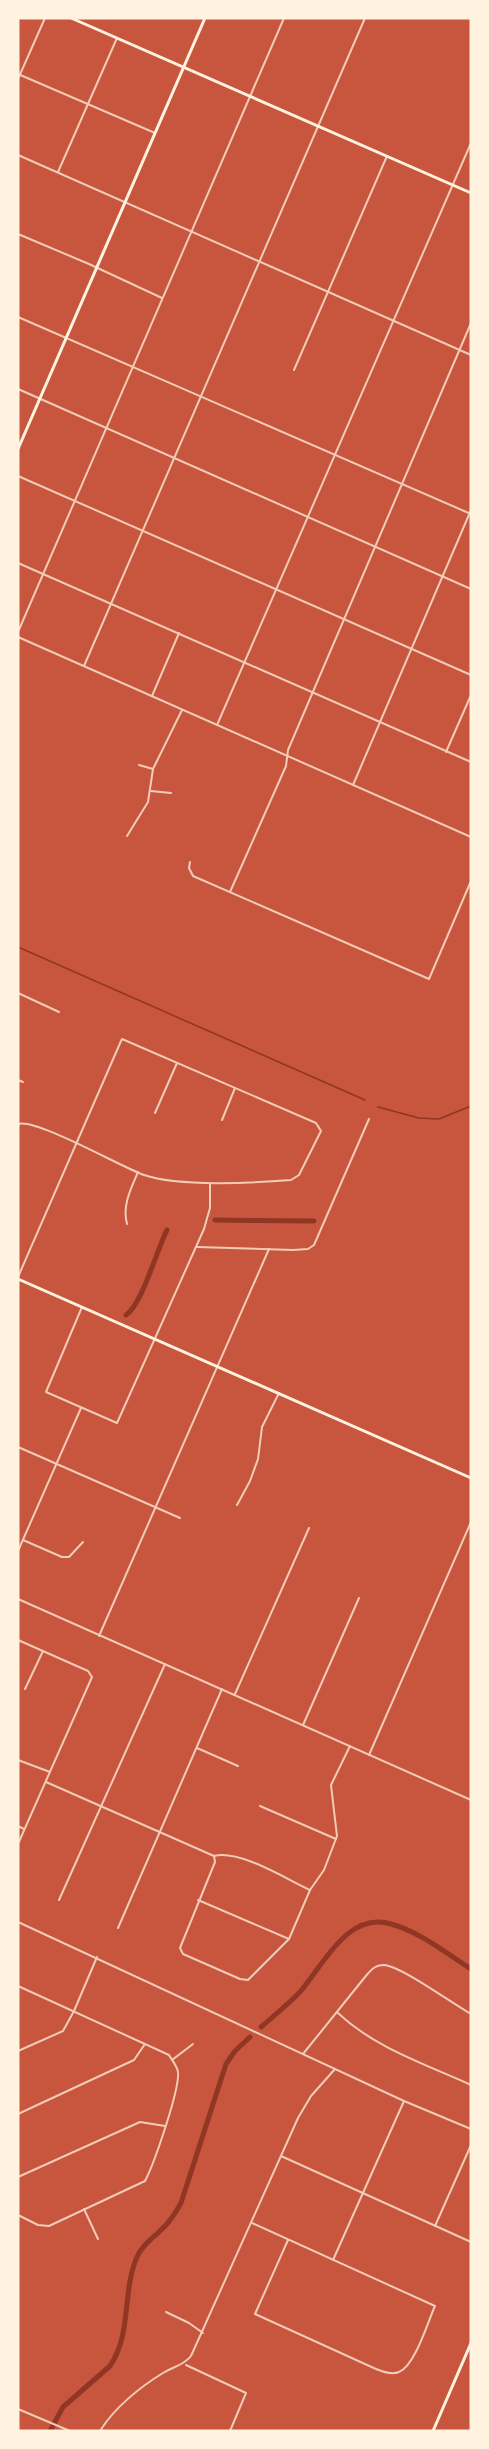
<svg xmlns="http://www.w3.org/2000/svg" width="489" height="2449" viewBox="0 0 489 2449" font-family="Figtree,sans-serif">
	<rect width="100%" height="100%" fill="#c8553d"/>
	<g fill="none" stroke-linecap="round" stroke-linejoin="round">
		<g stroke="#8f3625" stroke-width="1.5">
			<polyline points="18,947 365,1100"/>
			<polyline points="378,1107 419,1118 439,1119 471,1106"/>
		</g>
		<g stroke="#8f3625" stroke-width="5">
			<polyline points="215,1220 314,1221"/>
			<path d="M126,1315C142,1305 157,1249 167,1230"/>
			<path d="M261,2027C274,2016 287,2005 299,1993C323,1966 347,1911 391,1924C420,1932 446,1953 471,1969"/>
			<path d="M50,2431L63,2407L110,2366C132,2334 122,2291 137,2257C142,2245 153,2238 162,2229C170,2222 176,2212 181,2203L226,2064L235,2051L250,2037"/>
		</g>
		<g stroke="#f1ccb7" stroke-width="2">
			<polyline points="18,74 155,133"/>
			<polyline points="18,79 45,18"/>
			<polyline points="18,155 471,355"/>
			<polyline points="58,172 117,38"/>
			<polyline points="18,234 89,264 162,298"/>
			<polyline points="18,317 471,514"/>
			<polyline points="294,370 387,156"/>
			<polyline points="18,389 471,589"/>
			<polyline points="18,476 471,675"/>
			<polyline points="18,563 471,762"/>
			<polyline points="18,632 284,18"/>
			<polyline points="84,666 365,18"/>
			<polyline points="152,696 179,633"/>
			<polyline points="217,725 471,143"/>
			<polyline points="446,752 471,695"/>
			<polyline points="139,765 153,769"/>
			<polyline points="353,785 471,510"/>
			<polyline points="151,791 171,793"/>
			<polyline points="127,836 148,802 153,769 182,710"/>
			<polyline points="190,862 189,868 193,876 429,979 471,881"/>
			<polyline points="230,892 286,766 288,750 471,323"/>
			<polyline points="18,993 59,1012"/>
			<polyline points="18,1080 23,1082"/>
			<polyline points="155,1113 177,1063"/>
			<polyline points="222,1120 235,1088"/>
			<path d="M18,1124C36,1118 121,1167 144,1175C179,1187 254,1183 291,1180L299,1175L321,1131L316,1123L122,1039L121,1041L18,1277"/>
			<path d="M127,1224C122,1205 131,1189 138,1172"/>
			<polyline points="197,1247 293,1250 308,1249 314,1245 369,1119"/>
			<polyline points="82,1307 46,1392 117,1423 204,1229 210,1208 210,1184"/>
			<polyline points="18,1447 180,1518"/>
			<polyline points="237,1505 250,1481 258,1459 262,1427 279,1393"/>
			<polyline points="23,1540 62,1557 69,1557 83,1542"/>
			<polyline points="18,1551 81,1408"/>
			<polyline points="99,1636 269,1249"/>
			<polyline points="18,1640 88,1671 92,1677 18,1844"/>
			<polyline points="25,1689 43,1651"/>
			<polyline points="235,1694 309,1528"/>
			<polyline points="303,1725 359,1598"/>
			<polyline points="197,1748 238,1766"/>
			<polyline points="369,1755 471,1522"/>
			<polyline points="18,1760 50,1772"/>
			<path d="M46,1782L214,1856C239,1849 286,1879 310,1890"/>
			<polyline points="260,1806 336,1839"/>
			<polyline points="18,1826 24,1829"/>
			<polyline points="214,1856 215,1862 180,1948 183,1954 240,1979 248,1980 289,1939 310,1890 324,1870 337,1836 331,1785 350,1746"/>
			<polyline points="59,1900 165,1664"/>
			<polyline points="198,1900 289,1939"/>
			<polyline points="18,1922 404,2101 471,2129"/>
			<polyline points="118,1928 222,1689"/>
			<path d="M18,1986L169,2055C172,2060 177,2066 178,2072C180,2089 154,2164 145,2181L49,2226L38,2225L18,2215"/>
			<path d="M338,2013C375,2048 425,2064 471,2085"/>
			<polyline points="18,2051 63,2031 74,2011 97,1957"/>
			<path d="M303,2054L365,1977C370,1971 374,1965 384,1965C401,1966 453,2004 471,2014"/>
			<polyline points="172,2060 193,2044"/>
			<polyline points="18,2114 134,2060 145,2044"/>
			<polyline points="281,2156 471,2242"/>
			<polyline points="18,2177 140,2122 165,2126"/>
			<polyline points="84,2209 98,2239"/>
			<path d="M252,2223L435,2306C428,2321 415,2366 399,2372C392,2375 383,2372 376,2369L255,2314L288,2240"/>
			<polyline points="435,2226 471,2145"/>
			<polyline points="333,2260 404,2101"/>
			<polyline points="166,2312 189,2323 203,2333"/>
			<polyline points="186,2365 246,2393 230,2431"/>
			<polyline points="18,2409 70,2431"/>
			<path d="M100,2431C114,2408 140,2387 163,2373C174,2366 183,2366 191,2356L298,2118L311,2096L335,2069"/>
		</g>
		<g stroke="#f1ccb7" stroke-width="2">
			<polyline points="18,637 471,837"/>
			<polyline points="18,1599 471,1800"/>
		</g>
		<g stroke="#fff3e0" stroke-width="3">
			<polyline points="71,18 471,193"/>
			<polyline points="18,449 205,18"/>
			<polyline points="433,2431 471,2343"/>
		</g>
		<polyline stroke="#fff3e0" stroke-width="3" points="18,1279 471,1478"/>
	</g>
	<rect width="489" height="2449" fill="none" stroke="#fff3e0" stroke-width="39"/>
</svg>
